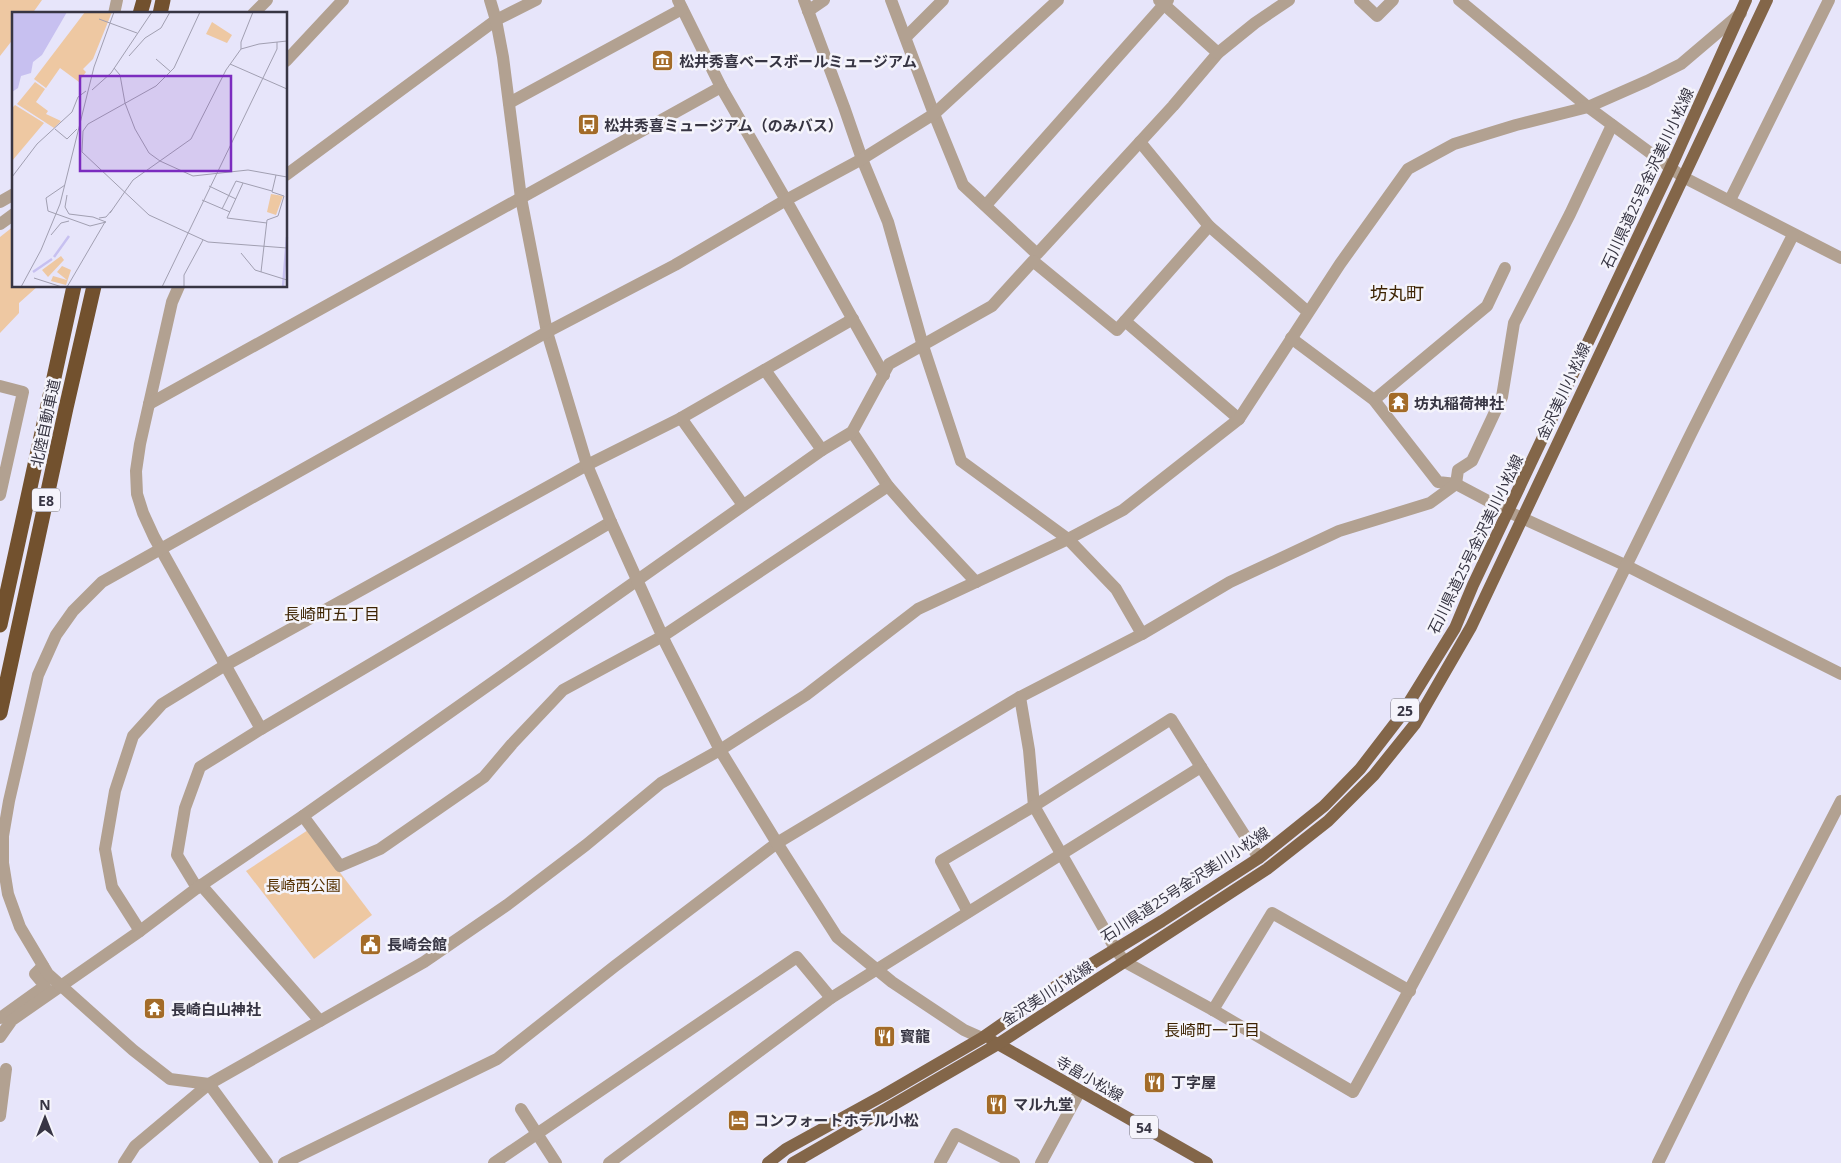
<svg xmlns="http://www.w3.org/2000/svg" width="1841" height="1163" viewBox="0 0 1841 1163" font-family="'Open Sans','Noto Sans JP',sans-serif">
	<rect width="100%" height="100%" fill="#e7e5fa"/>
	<g fill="#eec8a2">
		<polygon points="0,0 42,0 32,14 14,14 14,38 0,56"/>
		<polygon points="14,226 14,286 38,286 19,303 19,313 0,333 0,237"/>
		<polygon points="308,830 372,915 314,959 246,871"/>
	</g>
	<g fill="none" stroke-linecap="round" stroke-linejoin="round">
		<g stroke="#b2a191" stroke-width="12">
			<polyline points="678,0 721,87 786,200 884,375"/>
			<polyline points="804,0 844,107 862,159 888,222 923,346 961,461 1068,539 1116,589 1142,634"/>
			<polyline points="891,0 934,114 963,185 1037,254 1173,106 1218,53 1255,23 1289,0"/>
			<polyline points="1159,0 1218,53"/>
			<polyline points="1360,0 1377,16 1393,0"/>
			<polyline points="1459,0 1588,107 1683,177 1841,258"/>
			<polyline points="808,11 824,0"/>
			<polyline points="253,14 267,0"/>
			<polyline points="906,37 943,0"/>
			<polyline points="509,103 682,9"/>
			<polyline points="1140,142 1209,226 1308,312"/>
			<polyline points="286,175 496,20 536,0"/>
			<polyline points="1730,200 1829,0"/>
			<polyline points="986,205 1168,0"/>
			<polyline points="179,286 172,302 140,444 136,471 137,494 143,513 154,537 261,729"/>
			<polyline points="1125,321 1239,419"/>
			<polyline points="1291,338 1374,400 1438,482 1456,484 1509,512 1627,566 1841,674"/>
			<polyline points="765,370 822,450"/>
			<polyline points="1374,400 1487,306 1505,268"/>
			<polyline points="149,404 721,87"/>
			<polyline points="681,418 743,505"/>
			<polyline points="852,432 888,486 916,518 976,582"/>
			<path d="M1020,697L1029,750L1034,806L1116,950L1125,962L1213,1010L1353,1092C1470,884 1576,669 1681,454C1717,380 1756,308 1793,235"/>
			<polyline points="303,816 340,866 380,849 484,777 512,744 563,690 663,636 888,486"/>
			<polyline points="201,885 320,1021"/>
			<polyline points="197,888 177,855 185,808 200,767 261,729 611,522"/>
			<polyline points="968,912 941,861 1034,806 1171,719 1201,767"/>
			<polyline points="140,931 112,887 105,849 115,791 133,736 162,704 224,666 587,465 681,418 853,319"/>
			<polyline points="1213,1010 1272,913 1410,991"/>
			<polyline points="0,1018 45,986 35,974 43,966"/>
			<polyline points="0,1037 12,1020 140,931 197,888 303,816 822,450 852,432 889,364 992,306 1033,261 1117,330 1209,226"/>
			<polyline points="521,1109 556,1163"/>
			<polyline points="0,1116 6,1069"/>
			<polyline points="124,1163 135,1146 209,1084 424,962 507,905 586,845 661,783 720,750 806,695 918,609 1068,539 1123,510 1239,419 1340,264 1408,169 1454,144 1516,125 1588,107 1647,81 1681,64 1741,13"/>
			<polyline points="284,1163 497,1059 615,966 777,843 1020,697 1142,634 1230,582 1339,531 1430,503 1456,484 1458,470 1472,461 1502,397 1514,323 1570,214 1612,125"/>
			<polyline points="494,1163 797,957 831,998"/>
			<polyline points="609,1163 831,998 1201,767 1259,858"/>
			<polyline points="940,1163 956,1134 1014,1163"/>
			<polyline points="1041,1163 1080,1091"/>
		</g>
		<g stroke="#b2a191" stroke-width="12">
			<polyline points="490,0 496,20 503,57 521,198 547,332 587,465 611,522 666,644 720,750 777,843 837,937 892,982 964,1030 982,1038"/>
			<polyline points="114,14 117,0"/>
			<polyline points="286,61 343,0"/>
			<polyline points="0,202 14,194"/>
			<polyline points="0,224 14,214"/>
			<polyline points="0,386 23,392 0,495"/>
			<polyline points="267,1163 209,1084 170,1079 133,1050 48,974 20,927 8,894 3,863 3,836 9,801 38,675 56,635 73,611 102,582 547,332 675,265 786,200 862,159 934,114 1058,0"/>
			<polyline points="1658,1163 1745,986 1841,801"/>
		</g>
		<g stroke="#836649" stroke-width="12">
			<polyline points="992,1041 998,1044 1207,1163"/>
			<polyline points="768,1163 786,1149 884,1095 982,1038 1065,980 1162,921 1259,858 1324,806 1360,769 1400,717 1455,628 1473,585 1671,167 1746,0"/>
			<polyline points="793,1163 998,1044 1267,869 1328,821 1374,775 1415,724 1471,627 1767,0"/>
		</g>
		<g stroke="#72512e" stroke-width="15">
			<polyline points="140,14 144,0"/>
			<polyline points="160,14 163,0"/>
			<polyline points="0,625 74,286"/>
			<polyline points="0,713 66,408 94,286"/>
		</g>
	</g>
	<defs>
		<symbol id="museum-square" viewBox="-11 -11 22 22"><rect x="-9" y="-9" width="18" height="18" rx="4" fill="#a36b28" stroke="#f5f4fb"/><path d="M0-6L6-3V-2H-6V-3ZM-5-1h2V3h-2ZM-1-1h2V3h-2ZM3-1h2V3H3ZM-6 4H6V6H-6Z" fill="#fff"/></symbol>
		<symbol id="bus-square" viewBox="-11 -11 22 22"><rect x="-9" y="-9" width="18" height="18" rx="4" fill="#a36b28" stroke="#f5f4fb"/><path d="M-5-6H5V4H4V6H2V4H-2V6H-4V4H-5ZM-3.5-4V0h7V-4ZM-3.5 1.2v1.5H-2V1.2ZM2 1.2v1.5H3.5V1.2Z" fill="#fff"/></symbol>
		<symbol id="temple-square" viewBox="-11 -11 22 22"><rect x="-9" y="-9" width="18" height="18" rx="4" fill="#a36b28" stroke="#f5f4fb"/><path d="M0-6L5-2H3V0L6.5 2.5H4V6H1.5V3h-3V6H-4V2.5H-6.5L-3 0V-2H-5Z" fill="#fff"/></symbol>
		<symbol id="civic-square" viewBox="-11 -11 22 22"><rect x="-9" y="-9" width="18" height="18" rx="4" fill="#a36b28" stroke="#f5f4fb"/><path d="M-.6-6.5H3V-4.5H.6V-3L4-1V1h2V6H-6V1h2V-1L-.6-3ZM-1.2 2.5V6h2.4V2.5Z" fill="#fff"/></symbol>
		<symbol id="restaurant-square" viewBox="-11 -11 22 22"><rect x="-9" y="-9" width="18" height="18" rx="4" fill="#a36b28" stroke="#f5f4fb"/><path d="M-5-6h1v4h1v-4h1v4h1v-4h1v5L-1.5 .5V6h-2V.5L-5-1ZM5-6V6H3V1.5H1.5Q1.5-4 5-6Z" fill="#fff"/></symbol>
		<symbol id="hotel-square" viewBox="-11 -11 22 22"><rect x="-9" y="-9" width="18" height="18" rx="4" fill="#a36b28" stroke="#f5f4fb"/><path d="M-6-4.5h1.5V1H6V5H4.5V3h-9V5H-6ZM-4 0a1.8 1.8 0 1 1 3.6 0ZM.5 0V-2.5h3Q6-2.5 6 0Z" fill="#fff"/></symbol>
	</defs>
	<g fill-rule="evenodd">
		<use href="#museum-square" x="650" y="48" width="25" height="25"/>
		<use href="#bus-square" x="576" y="112" width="25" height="25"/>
		<use href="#temple-square" x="1386" y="390" width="25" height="25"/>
		<use href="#civic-square" x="358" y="932" width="25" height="25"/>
		<use href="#temple-square" x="142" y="996" width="25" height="25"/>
		<use href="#restaurant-square" x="872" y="1024" width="25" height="25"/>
		<use href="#restaurant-square" x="1142" y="1070" width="25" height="25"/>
		<use href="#restaurant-square" x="984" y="1092" width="25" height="25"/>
		<use href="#hotel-square" x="726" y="1108" width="25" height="25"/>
	</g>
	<g text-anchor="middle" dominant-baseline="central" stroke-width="5" stroke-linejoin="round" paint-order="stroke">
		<g fill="#f5f4fb" stroke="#706e7a" stroke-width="1">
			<rect x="32" y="488.5" width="28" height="23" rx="4"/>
			<rect x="1391" y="698.5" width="28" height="23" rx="4"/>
			<rect x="1130" y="1115.5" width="28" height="23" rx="4"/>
		</g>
		<g font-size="14" font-weight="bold" fill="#373543">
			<text x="46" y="500">E8</text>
			<text x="1405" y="710">25</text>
			<text x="1144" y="1127">54</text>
		</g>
		<g font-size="15" font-weight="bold" fill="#373543" stroke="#f5f4fb" text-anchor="start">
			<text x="679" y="61">松井秀喜ベースボールミュージアム</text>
			<text x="604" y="125">松井秀喜ミュージアム（のみバス）</text>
			<text x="1414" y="403">坊丸稲荷神社</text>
			<text x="387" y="944">長崎会館</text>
			<text x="171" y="1009">長崎白山神社</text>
			<text x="900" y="1036">寳龍</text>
			<text x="1171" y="1082">丁字屋</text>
			<text x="1013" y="1104">マル九堂</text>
			<text x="754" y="1120">コンフォートホテル小松</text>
		</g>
		<g font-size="15" fill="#373543" stroke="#f5f4fb">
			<text transform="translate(1647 178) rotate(-65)">石川県道25号金沢美川小松線</text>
			<text transform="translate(1563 391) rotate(-65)">金沢美川小松線</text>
			<text transform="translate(45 423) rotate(-78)">北陸自動車道</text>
			<text transform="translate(1475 544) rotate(-64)">石川県道25号金沢美川小松線</text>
			<text transform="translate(1185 884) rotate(-33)">石川県道25号金沢美川小松線</text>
			<text transform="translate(1047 993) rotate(-33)">金沢美川小松線</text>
			<text transform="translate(1090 1078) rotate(30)">寺畠小松線</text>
		</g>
		<g font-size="15" fill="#553100" stroke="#f5f4fb">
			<text x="303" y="885">長崎西公園</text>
		</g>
		<g font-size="16" fill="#3e2403" stroke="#f5f4fb">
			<text x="332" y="614">長崎町五丁目</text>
			<text x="1212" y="1030">長崎町一丁目</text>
		</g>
		<g font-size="18" fill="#3e2403" stroke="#f5f4fb">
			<text x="1397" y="293">坊丸町</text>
		</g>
	</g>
	<g transform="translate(12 12)">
		<rect width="275" height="275" fill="#e7e5fa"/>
		<path d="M73,0H100L81,47L71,57L74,60L67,70L48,56L34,76L22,67ZM200,10L220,23L215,31L194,22ZM23,70L33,77L24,90L36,99L34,102L49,109L42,116L5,92ZM3,93L32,111L0,149V96ZM259,182L271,184L264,203L255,200ZM49,244L52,248L36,265L30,258ZM50,254L59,258L54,273L39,269L41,264L55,268L45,260Z" fill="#eec8a2"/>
		<path d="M0,0H55L30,43L21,50L19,61L9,64L6,76L0,80Z" fill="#c7c0f0"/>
		<path fill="none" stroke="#c7c0f0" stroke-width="2.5" d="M42,245L57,224M21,260L40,247M271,275L275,225"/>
		<path fill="none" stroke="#a19fb1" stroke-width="1" d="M188,0L162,56L144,74L76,112L71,119L70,140L137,203L196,230L275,236M87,7L125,21M229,37V30L241,0M117,44L133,26L149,16L158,0M144,47L159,60M218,52L275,77M102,56L108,63L113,91L123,117L137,141L148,149M80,78L99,61L140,0M43,117L55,127L65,117M148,149L181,164L236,158L275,165M0,165L25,132L60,100L66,85L74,79M231,171L215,206L255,211M53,173L34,186L36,199L78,214L94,210M197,174L224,187M55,183L53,195L57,202L81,205L94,210M190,188L218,200M210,197L224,169L260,179M98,201L121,168L179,127L214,58L229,37L247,32L275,29M87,206L94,205L100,198M39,223L49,211L57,209M229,241L243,258L275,268M249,260L255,208L266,204L272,184L260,180L264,163M22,266L50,275M9,275L29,238L48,192L82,55L102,0M55,275L93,210M150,275L265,37V30M172,275V263L191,228"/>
		<path fill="#7b2cbf" fill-opacity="0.15" stroke="#7b2cbf" stroke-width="2.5" d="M68,64H219V159H68Z"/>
		<rect width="275" height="275" fill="none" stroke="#373543" stroke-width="2.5"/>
	</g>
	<g transform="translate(45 1118)" stroke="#f5f4fb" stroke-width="4" paint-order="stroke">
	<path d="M0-4L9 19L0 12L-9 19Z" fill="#373543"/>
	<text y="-8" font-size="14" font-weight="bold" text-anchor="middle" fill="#373543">N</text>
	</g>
</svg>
